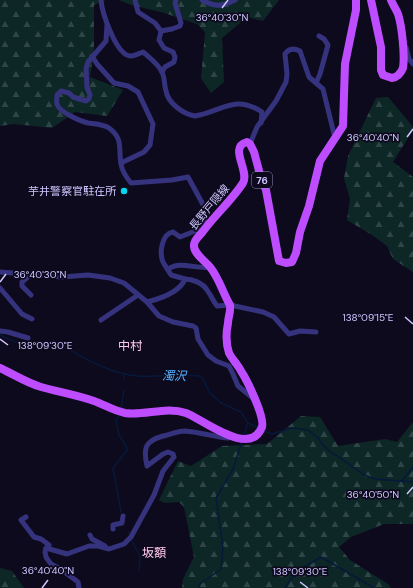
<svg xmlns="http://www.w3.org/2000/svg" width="413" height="588" viewBox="0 0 413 588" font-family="'DM Sans','Noto Sans JP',sans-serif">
	<defs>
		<pattern id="forest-firs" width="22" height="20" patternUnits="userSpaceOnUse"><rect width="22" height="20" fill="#0d2726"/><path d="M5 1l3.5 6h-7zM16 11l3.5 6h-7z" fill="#2f4547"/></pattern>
	</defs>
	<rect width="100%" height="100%" fill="#0e0a1d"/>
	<g fill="url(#forest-firs)">
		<polygon points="0,0 106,0 94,5 94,50 90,77 123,90 107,116 75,112 52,128 14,124 0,126"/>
		<polygon points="119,0 279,0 263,21 247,17 222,38 224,82 211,93 201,78 205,32 197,24 161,12 131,5"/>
		<polygon points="388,97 413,127 413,130 393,162 413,177 413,272 393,259 387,246 372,235 347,220 350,199 344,178 348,156 376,98"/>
		<polygon points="301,416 320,417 338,446 385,439 397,442 413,422 413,524 384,524 351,537 339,547 350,560 388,584 391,588 182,588 183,579 194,557 184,507 179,502 165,503 159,500 178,461 191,466 222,446 267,444"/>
		<polygon points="0,568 12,571 24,588 0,588"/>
	</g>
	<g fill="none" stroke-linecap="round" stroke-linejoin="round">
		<g stroke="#06193a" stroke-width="1.5">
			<path d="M0,335C11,341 25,347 37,345C44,344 48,341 56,342C80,356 109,374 138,376C158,377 179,374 199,376L203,379L210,393L221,403L241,412L248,423L257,427"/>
			<polyline points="123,373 124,379"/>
			<polyline points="121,409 124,390"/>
			<polyline points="120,414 116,420 119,435 126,446 127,450 113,468 121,512"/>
			<polyline points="264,431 272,434 292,428 308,430 317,437 323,445 333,454 339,457 364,475 375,479 413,482"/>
			<polyline points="244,435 248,423"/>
			<polyline points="402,481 413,467"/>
			<polyline points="128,532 129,533"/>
			<polyline points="132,541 140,556 139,570"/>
			<polyline points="199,588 200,584 221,569 223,548 216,498 233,469 242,441"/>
			<polyline points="285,588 296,572 321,557 374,588"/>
		</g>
		<g stroke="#36337e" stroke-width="5">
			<path d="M101,0C102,12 116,56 131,56C135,56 140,53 143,52C150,58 158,64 162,72C165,78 164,85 166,91C168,103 183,114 195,116C223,111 234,94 262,112L261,123"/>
			<polyline points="135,0 138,12 155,23 161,31"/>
			<path d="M202,0C215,7 221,7 235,0"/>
			<path d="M107,25L106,41L88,62L86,69L87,87L90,95L89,99L86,101L73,97L69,93L61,91L57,95C57,98 56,102 57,104C59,112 80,121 88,123C95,124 103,124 109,128C124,139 118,149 121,164C122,171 126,177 131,183L172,180L188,177L206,210L204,230L195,231L180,237L173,232C162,234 159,252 163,262C165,266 169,271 171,275L185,279C180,292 159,299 147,302"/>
			<polyline points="406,47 409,59 413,64"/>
			<polyline points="92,56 97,64 114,83 128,86 138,92 153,124 150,145 144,152 121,163"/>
			<polyline points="162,72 165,67 174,62 175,57 173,52 164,48 159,40 161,31 172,29 180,26 181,23 175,3 176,0"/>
			<polyline points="316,83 320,74 328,45 324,39 319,36"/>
			<path d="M250,144L257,127L276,101L286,82L287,74L285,54C289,48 294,48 300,51L309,77L323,89L335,138"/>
			<path d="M168,269C181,260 197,270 210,267"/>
			<polyline points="0,272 62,277 88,275 110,278 124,283 147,302 159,316 173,322 193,326 196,328 198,339 208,355 216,361 229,366 233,374 238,386 254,399"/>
			<polyline points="30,275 22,282 22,286 31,295"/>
			<path d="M185,279C192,279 203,283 207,290C211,295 213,301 217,306L230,305L263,312L274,317L289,334L300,331L316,332"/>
			<polyline points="0,288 22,314 32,319"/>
			<polyline points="101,320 138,295"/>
			<polyline points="0,331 8,332 28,338"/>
			<polyline points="26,517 21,520 34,537 41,539 49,545 46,548"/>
			<polyline points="113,529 113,525 122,523 123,516"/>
			<polyline points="90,535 92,539 105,546"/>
			<path d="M79,588L78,582L62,570L51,564L48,560L46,557L45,552L46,548L67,554L89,546H98L109,549L124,544L131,537L154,495L163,471L174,457L173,454L168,452L163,454L147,466C143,448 145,441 163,436C171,434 178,431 185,431C200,432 214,437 229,438"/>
		</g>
		<g stroke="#be4dff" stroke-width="8">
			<path d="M371,0L381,47V70L383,75L392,78C398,77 401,73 403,68C405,56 402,26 398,14C396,9 393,5 391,0"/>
			<path d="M0,368C13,374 27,383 41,387C59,392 77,395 94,401C105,405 114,411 125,413C145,416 166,406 186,413C204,420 250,458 262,427C265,417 247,380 241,371C238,365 232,359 229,353C226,344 226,333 228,323C228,317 231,312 230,305C223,293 219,278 210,267C205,261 193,253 194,245C194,239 201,235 204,230C216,214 232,200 243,183C250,171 228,147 247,142L250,144L254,152L261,178L266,190L279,261L286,263L292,262L296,253L300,232L309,206L320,161L343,126L345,64L356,10V0"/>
		</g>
	</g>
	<path fill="none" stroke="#cdc6ff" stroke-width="1.5" d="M222,8L228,0M407,137L413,129M0,282L6,274M405,317L413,324M0,339L8,345M407,494L413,487M300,582L308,588M42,588L48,580"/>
	<circle fill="#00d7f1" stroke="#0e0a1d" stroke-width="1.5" cx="124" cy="191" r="4"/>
	<g text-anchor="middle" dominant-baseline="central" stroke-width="3.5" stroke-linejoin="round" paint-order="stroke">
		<rect fill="#0e0a1d" stroke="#948ebb" stroke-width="1" x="252" y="172" width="20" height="16" rx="3"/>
		<g font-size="10" font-weight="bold" fill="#cdc6ff">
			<text x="262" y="180">76</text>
		</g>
		<g font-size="11" fill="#cdc6ff" stroke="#0e0a1d" text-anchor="end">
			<text x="116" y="191">芋井警察官駐在所</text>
		</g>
		<g font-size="11" fill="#cdc6ff" stroke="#0e0a1d">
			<text transform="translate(209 207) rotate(-50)">長野戸隠線</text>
		</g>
		<g font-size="12" fill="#ffc8eb" stroke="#0e0a1d">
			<text x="130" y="346">中村</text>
			<text x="154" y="553">坂額</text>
		</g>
		<g font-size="12" font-style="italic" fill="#54afff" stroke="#0e0a1d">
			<text transform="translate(174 376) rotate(1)">濁沢</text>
		</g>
	</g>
	<g font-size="10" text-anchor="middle" fill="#cdc6ff" stroke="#0e0a1d" stroke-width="3.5" stroke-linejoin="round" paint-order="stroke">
		<text x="222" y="21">36°40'30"N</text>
		<text x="373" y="141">36°40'40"N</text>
		<text x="40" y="278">36°40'30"N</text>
		<text x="368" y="321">138°09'15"E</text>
		<text x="45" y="349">138°09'30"E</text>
		<text x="373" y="498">36°40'50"N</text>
		<text x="48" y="574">36°40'40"N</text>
		<text x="300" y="575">138°09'30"E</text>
	</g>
</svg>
